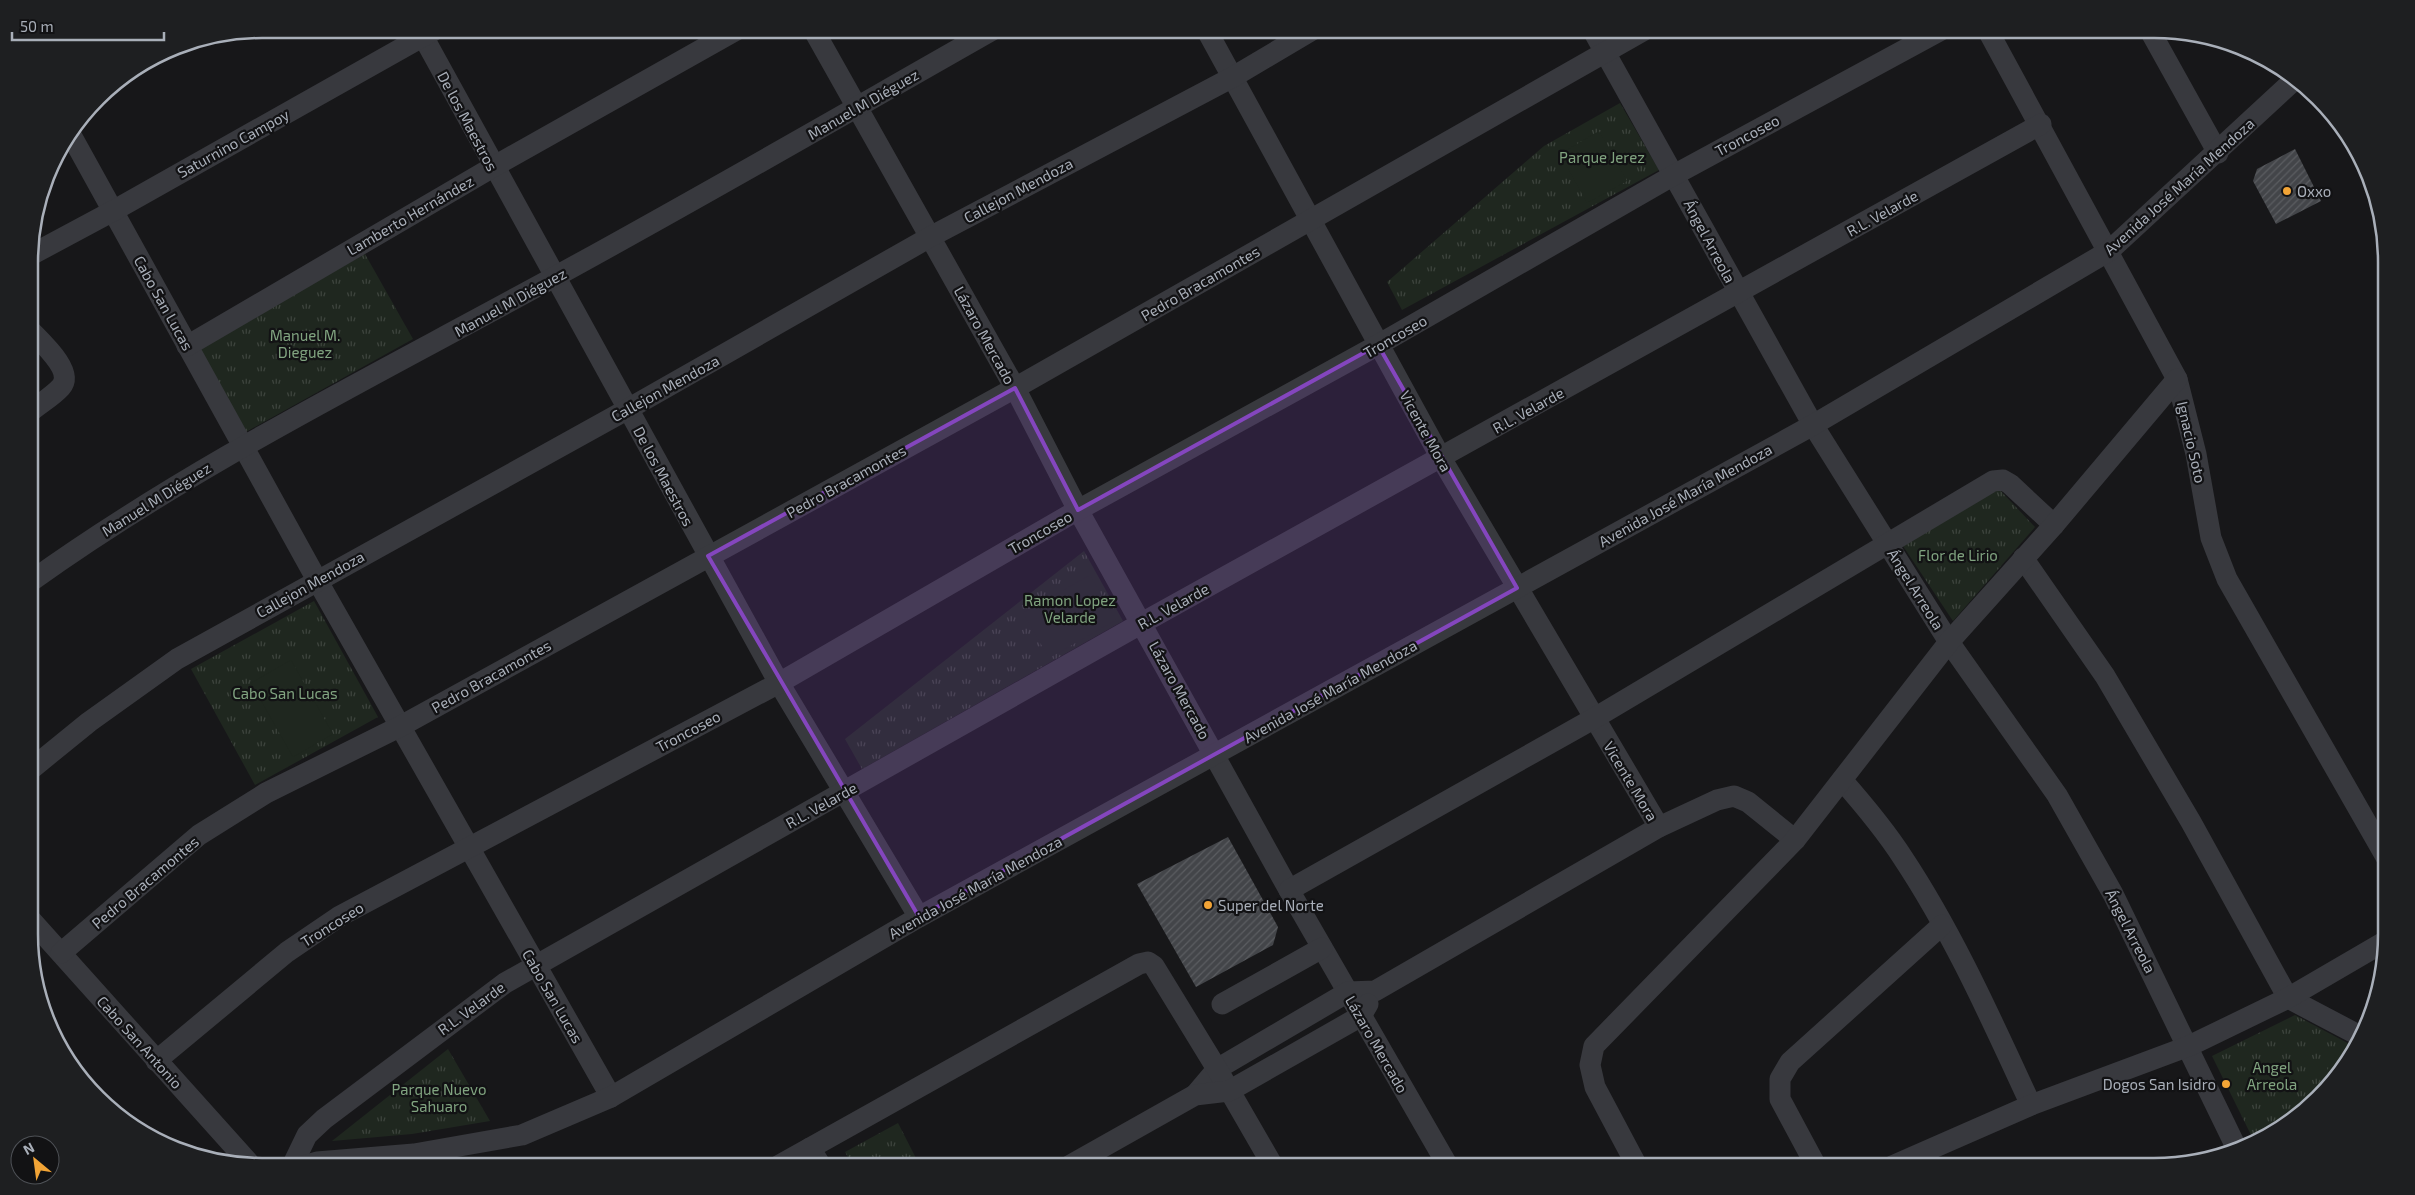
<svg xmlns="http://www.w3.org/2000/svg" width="2415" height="1195" viewBox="0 0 2415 1195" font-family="'Exo 2',sans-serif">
	<defs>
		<pattern id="grass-tufts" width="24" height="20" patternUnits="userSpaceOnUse" patternTransform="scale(1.25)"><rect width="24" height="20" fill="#1f271f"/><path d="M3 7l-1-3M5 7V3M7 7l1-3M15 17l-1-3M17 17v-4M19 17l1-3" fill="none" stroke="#3d443d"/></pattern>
		<pattern id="building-hatch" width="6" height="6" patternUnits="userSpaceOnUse" patternTransform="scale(1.25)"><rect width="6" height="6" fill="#434549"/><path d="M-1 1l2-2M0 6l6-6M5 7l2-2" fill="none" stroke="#5b5d61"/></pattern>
	</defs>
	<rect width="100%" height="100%" fill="#171719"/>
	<g fill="url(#grass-tufts)">
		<polygon points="1620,103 1659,170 1402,310 1387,282 1544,146"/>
		<polygon points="365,254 413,339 244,433 196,348"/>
		<polygon points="1996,486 2035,527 1953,621 1901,543"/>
		<polygon points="1084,551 1123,621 862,769 845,739"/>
		<polygon points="314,601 378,717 255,785 191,669"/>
		<polygon points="2295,1015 2355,1047 2328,1087 2283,1127 2254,1141 2212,1056"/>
		<polygon points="448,1049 490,1121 412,1134 332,1141"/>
		<polygon points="898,1123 920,1166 853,1166 845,1152"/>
	</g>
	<g fill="#1f271f">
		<polygon points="1599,131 1627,181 1587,203 1560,154"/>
		<polygon points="1090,575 1116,620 1049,658 1023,613"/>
		<polygon points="291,660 333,734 293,757 251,683"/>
		<polygon points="2337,1053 2347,1059 2328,1087 2313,1100 2311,1099"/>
	</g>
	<g fill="url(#building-hatch)">
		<polygon points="2295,149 2321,201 2276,224 2253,181 2257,169"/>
		<polygon points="1228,837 1278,927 1273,945 1196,987 1137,884"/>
	</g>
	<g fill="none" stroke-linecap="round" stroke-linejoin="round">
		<g stroke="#38393e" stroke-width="21">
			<polyline points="419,29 779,683 919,917"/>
			<polyline points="813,29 1015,388 1078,510 1289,890 1448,1166"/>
			<polyline points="1206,29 1441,458 1659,827"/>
			<polyline points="1592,29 1813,425 1949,642 2057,795 2113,894 2237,1149"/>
			<polyline points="1987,29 2177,379 2196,454 2211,538 2227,579 2386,857"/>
			<polyline points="2149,29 2218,153"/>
			<polyline points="71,135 317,580 611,1097"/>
			<polyline points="29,256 113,211 436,29"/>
			<path d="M29,329C40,341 75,371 61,387C52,397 39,404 30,412"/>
			<polyline points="187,346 493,167 738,29"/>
			<polyline points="2023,558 2105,676 2191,822 2288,998 2362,1037"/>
			<path d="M30,582C186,470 358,384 527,292C684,207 839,117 994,29"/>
			<polyline points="30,770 89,722 177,659 628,409 930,237 1233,77 1314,29"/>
			<path d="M1842,780C1864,805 1885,830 1903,858C1954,935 1992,1021 2031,1105"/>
			<polyline points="1289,890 1593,719 1993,481 2003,480 2010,484 2054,525"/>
			<polyline points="31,920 249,1163"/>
			<polyline points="61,953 199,835 266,793 401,726 1015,388 1646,29"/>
			<polyline points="1222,1004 1322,948"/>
			<polyline points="156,1061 287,952 340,916 779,683 1078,510 1378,345 1674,175 1943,29"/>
			<polyline points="1195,1095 1217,1069 1348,992 1375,991 1659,827 1717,800 1734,796 1748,802 1795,840"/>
			<polyline points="810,1148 821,1166"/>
			<polyline points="292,1166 307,1135 324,1119 505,983 1142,623 2041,124"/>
			<polyline points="303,1166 317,1162 414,1154 522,1135 611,1097 919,917 1813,425 2109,251 2292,82"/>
			<polyline points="778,1166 1139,964 1148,962 1154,966 1217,1069 1273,1166"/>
			<polyline points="1069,1166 1195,1095 1229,1091 1361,1016 1368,1004"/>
			<polyline points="1637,1166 1595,1087 1590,1065 1594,1046 1795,840 1949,642 2054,525 2177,379"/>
			<polyline points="1816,1166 1780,1099 1780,1079 1790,1062 1942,925"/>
			<polyline points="1892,1166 2031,1105 2189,1046 2288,998 2384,942"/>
		</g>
	</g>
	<path fill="#8446be" fill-opacity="0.2" stroke="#8446be" stroke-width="4" stroke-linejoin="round" d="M1378,345L1517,588L919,917L708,556L1015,388L1078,510Z"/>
	<g fill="#f2a436" stroke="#121214" stroke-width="2">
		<circle cx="2287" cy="191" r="5"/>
		<circle cx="1208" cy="905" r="5"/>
		<circle cx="2226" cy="1084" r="5"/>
	</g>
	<g text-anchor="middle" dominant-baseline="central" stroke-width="4.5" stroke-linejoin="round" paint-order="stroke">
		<g font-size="15" fill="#a9afb9" stroke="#121214">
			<text transform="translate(863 104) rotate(-30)">Manuel M Diéguez</text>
			<text transform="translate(468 121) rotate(62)">De los Maestros</text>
			<text transform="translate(1747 135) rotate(-28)">Troncoseo</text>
			<text transform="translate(233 143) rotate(-29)">Saturnino Campoy</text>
			<text transform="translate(2179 186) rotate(-42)">Avenida José María Mendoza</text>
			<text transform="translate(1018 190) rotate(-28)">Callejon Mendoza</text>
			<text transform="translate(1882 213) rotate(-29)">R.L. Velarde</text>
			<text transform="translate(410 215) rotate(-30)">Lamberto Hernández</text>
			<text transform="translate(1710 241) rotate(62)">Ángel Arreola</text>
			<text transform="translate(1200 283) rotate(-30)">Pedro Bracamontes</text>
			<text transform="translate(510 302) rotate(-29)">Manuel M Diéguez</text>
			<text transform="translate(164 303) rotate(61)">Cabo San Lucas</text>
			<text transform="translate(985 335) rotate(61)">Lázaro Mercado</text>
			<text transform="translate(1395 336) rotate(-30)">Troncoseo</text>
			<text transform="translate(665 388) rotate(-29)">Callejon Mendoza</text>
			<text transform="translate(1528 410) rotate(-29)">R.L. Velarde</text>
			<text transform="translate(1426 431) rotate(61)">Vicente Mora</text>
			<text transform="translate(2192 442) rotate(77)">Ignacio Soto</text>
			<text transform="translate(664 476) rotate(62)">De los Maestros</text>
			<text transform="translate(846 481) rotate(-29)">Pedro Bracamontes</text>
			<text transform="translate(1685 495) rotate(-29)">Avenida José María Mendoza</text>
			<text transform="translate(156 499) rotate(-32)">Manuel M Diéguez</text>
			<text transform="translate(1040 532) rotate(-30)">Troncoseo</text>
			<text transform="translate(310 584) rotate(-29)">Callejon Mendoza</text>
			<text transform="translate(1916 589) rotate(58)">Ángel Arreola</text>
			<text transform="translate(1173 606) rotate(-29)">R.L. Velarde</text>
			<text transform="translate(491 676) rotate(-29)">Pedro Bracamontes</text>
			<text transform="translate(1180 690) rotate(61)">Lázaro Mercado</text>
			<text transform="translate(1330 691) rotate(-29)">Avenida José María Mendoza</text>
			<text transform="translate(688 731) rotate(-28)">Troncoseo</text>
			<text transform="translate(1631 781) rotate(59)">Vicente Mora</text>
			<text transform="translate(821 805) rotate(-29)">R.L. Velarde</text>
			<text transform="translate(145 882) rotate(-40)">Pedro Bracamontes</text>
			<text transform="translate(975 887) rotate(-29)">Avenida José María Mendoza</text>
			<text transform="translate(332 924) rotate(-32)">Troncoseo</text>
			<text transform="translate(2131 931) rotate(63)">Ángel Arreola</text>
			<text transform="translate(553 996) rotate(60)">Cabo San Lucas</text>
			<text transform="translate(471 1008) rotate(-36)">R.L. Velarde</text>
			<text transform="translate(140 1042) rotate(48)">Cabo San Antonio</text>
			<text transform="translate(1377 1044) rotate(60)">Lázaro Mercado</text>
		</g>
		<g font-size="15" fill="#81a480" stroke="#121214">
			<text x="1602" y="157">Parque Jerez</text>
			<text x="305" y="335">Manuel M.<tspan x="305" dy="17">Dieguez</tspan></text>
			<text x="1958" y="555">Flor de Lirio</text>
			<text x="1070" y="600">Ramon Lopez<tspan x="1070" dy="17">Velarde</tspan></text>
			<text x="285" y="693">Cabo San Lucas</text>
			<text x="2272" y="1067">Angel<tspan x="2272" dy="17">Arreola</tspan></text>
			<text x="439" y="1089">Parque Nuevo<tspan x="439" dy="17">Sahuaro</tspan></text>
		</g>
		<g font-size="15" fill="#a9afb9" stroke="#121214" text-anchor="start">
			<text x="2297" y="191">Oxxo</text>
			<text x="1218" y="905">Super del Norte</text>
			<text x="2216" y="1084" text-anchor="end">Dogos San Isidro</text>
		</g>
	</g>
	<path d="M0 0H2415V1195H0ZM262 38H2154A224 224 0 0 1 2378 262V934A224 224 0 0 1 2154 1158H262A224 224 0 0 1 38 934V262A224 224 0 0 1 262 38Z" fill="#1e1f21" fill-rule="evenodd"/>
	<path fill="none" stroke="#a9afb9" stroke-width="2.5" d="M262 38H2154A224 224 0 0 1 2378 262V934A224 224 0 0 1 2154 1158H262A224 224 0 0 1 38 934V262A224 224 0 0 1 262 38Z"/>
	<g transform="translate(35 1160) rotate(331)"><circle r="24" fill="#121214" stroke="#4e5156"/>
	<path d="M0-4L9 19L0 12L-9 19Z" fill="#f2a436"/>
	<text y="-8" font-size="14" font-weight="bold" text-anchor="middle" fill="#a9afb9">N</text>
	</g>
	<path d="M12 32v8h152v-8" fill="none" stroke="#a9afb9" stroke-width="2.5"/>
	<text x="20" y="32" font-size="15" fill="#a9afb9" stroke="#121214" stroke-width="4" paint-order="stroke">50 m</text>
</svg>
